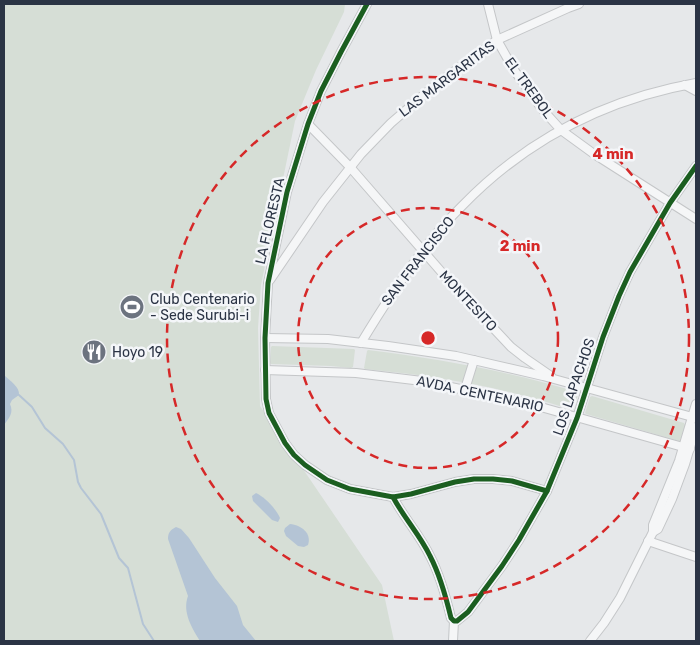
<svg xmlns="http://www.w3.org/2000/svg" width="700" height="645" viewBox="0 0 700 645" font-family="Rubik,sans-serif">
	<rect width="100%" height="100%" fill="#e6e8ea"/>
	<g fill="#d6ded6">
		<polygon points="4,4 345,4 344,12 316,70 295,121 261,285 258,328 260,406 382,585 394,641 4,641"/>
		<polygon points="272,346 354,349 355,350 353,367 351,368 331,366 271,364 270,363 271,347"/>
		<path d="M368,350C439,359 509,371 577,392L578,394L574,408L572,410C553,404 535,398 517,394C467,381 416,374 365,369L364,368L367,351Z"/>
		<polygon points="592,396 684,423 685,425 680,441 679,441 586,414 585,413 590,397"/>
	</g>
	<g fill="#b4c4d5">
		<path d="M4,375C10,381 20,387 19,395L12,400L10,404C14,413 9,418 4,425Z"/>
		<path d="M256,493C265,497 276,509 280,518L278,522L272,520L253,501L252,496Z"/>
		<path d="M290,524C301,525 312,533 308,545L304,547L298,546L286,536L284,531L285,528Z"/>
		<path d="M176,527L181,529L189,538L215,578L237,606L243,625L256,641H200C192,628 182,612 188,596L168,539C168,533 170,530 176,527Z"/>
	</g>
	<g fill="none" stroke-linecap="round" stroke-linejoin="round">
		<polyline stroke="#b4c4d5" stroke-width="2" points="19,395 32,407 45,428 63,444 74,460 78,482 81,488 101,514 119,558 128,568 143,624 154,641"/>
		<defs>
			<g id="minor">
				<polyline points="367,4 341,52 321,91 308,124 287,192 268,283 265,338 266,399 269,413 285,443 294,455 305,465 327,480 350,489 393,497 411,494 455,482 474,479 493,479 512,481 547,491"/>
				<polyline points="488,4 497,40 514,70 542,109 561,130 594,154 696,219"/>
				<polyline points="685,85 696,91"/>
				<polyline points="308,124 350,167 451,283 511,347 525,358 551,376"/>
				<polyline points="270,280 323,202 361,154 391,123 434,86 497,40 568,8 579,4"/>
				<polyline points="265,338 328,339 388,346 456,356 543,376 696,418"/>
				<path d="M361,343C384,305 408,268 436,234C444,224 453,215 462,206C526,140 606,99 696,83"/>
				<polyline points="265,370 356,373 422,381 523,402 690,449"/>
				<polyline points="465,389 474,360"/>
				<path d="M393,497C404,518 420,535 430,556C440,575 446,597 451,618L454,621H457L468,612L502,566L519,540L547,491L577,418L603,337L619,296L630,272L670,203L696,166"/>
				<polyline points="653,532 658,529 672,499 685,464 696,427"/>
				<polyline points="648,541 696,557"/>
				<polyline points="453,641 454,621"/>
				<polyline points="590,641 604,623 620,598 653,532 653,525 679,461 696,404"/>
			</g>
		</defs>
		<use href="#minor" stroke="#c4c6c8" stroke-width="10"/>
		<use href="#minor" stroke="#f5f6f7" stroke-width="8"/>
		<defs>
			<g id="cycleway">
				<polyline points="367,4 341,52 321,91 308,124 287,192 268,283 265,338 266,399 269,413 285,443 294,455 305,465 327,480 350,489 393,497 411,494 455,482 474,479 493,479 512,481 547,491"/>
				<path d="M393,497C404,518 420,535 430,556C440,575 446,597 451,618L454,621H457L468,612L502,566L519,540L547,491L577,418L603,337L619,296L630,272L670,203L696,166"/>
			</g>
		</defs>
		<use href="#cycleway" stroke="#f4f6f9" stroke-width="8"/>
		<use href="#cycleway" stroke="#1b5e20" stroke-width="5"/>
	</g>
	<g fill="none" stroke="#d62828" stroke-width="2.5" stroke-dasharray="9 6">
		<circle cx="428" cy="338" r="130"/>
		<circle cx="428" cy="338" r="261"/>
	</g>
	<defs>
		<symbol id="stadium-disc" viewBox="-11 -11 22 22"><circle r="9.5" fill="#6c737f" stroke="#f4f6f9"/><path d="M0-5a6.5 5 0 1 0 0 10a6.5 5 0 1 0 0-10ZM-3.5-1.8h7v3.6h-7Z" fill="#fff"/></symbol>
		<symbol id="restaurant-disc" viewBox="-11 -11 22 22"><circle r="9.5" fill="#6c737f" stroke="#f4f6f9"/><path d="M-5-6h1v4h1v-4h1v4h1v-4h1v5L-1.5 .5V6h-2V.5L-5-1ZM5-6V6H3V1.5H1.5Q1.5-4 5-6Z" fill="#fff"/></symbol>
	</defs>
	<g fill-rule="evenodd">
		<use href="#stadium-disc" x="118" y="293" width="28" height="28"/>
		<use href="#restaurant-disc" x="80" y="338" width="28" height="28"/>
	</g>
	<g text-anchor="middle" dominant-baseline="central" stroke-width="5" stroke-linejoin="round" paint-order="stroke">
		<g font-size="14" fill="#2b3445" stroke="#f4f6f9">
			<text transform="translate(447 79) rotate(-37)">LAS MARGARITAS</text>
			<text transform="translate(529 88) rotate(54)">EL TREBOL</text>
			<text transform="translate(270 221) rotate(-77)">LA FLORESTA</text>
			<text transform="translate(418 261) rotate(-52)">SAN FRANCISCO</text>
			<text transform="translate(468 301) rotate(47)">MONTESITO</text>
			<text transform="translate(574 387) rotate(-71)">LOS LAPACHOS</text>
			<text transform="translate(480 394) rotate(12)">AVDA. CENTENARIO</text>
		</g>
		<g font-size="14" fill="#2b3445" stroke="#f4f6f9" text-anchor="start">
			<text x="150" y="299">Club Centenario<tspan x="150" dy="16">- Sede Surubi-i</tspan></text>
			<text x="112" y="352">Hoyo 19</text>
		</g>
	</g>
	<circle cx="428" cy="338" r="8" fill="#d62828" stroke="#f4f6f9" stroke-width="2.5"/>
	<g font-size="15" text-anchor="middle" font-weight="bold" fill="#d62828" stroke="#f4f6f9" stroke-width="5" stroke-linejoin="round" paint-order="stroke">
		<text x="613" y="159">4 min</text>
		<text x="520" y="251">2 min</text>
	</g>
	<rect width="700" height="645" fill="none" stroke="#2b3445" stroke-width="10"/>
</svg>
